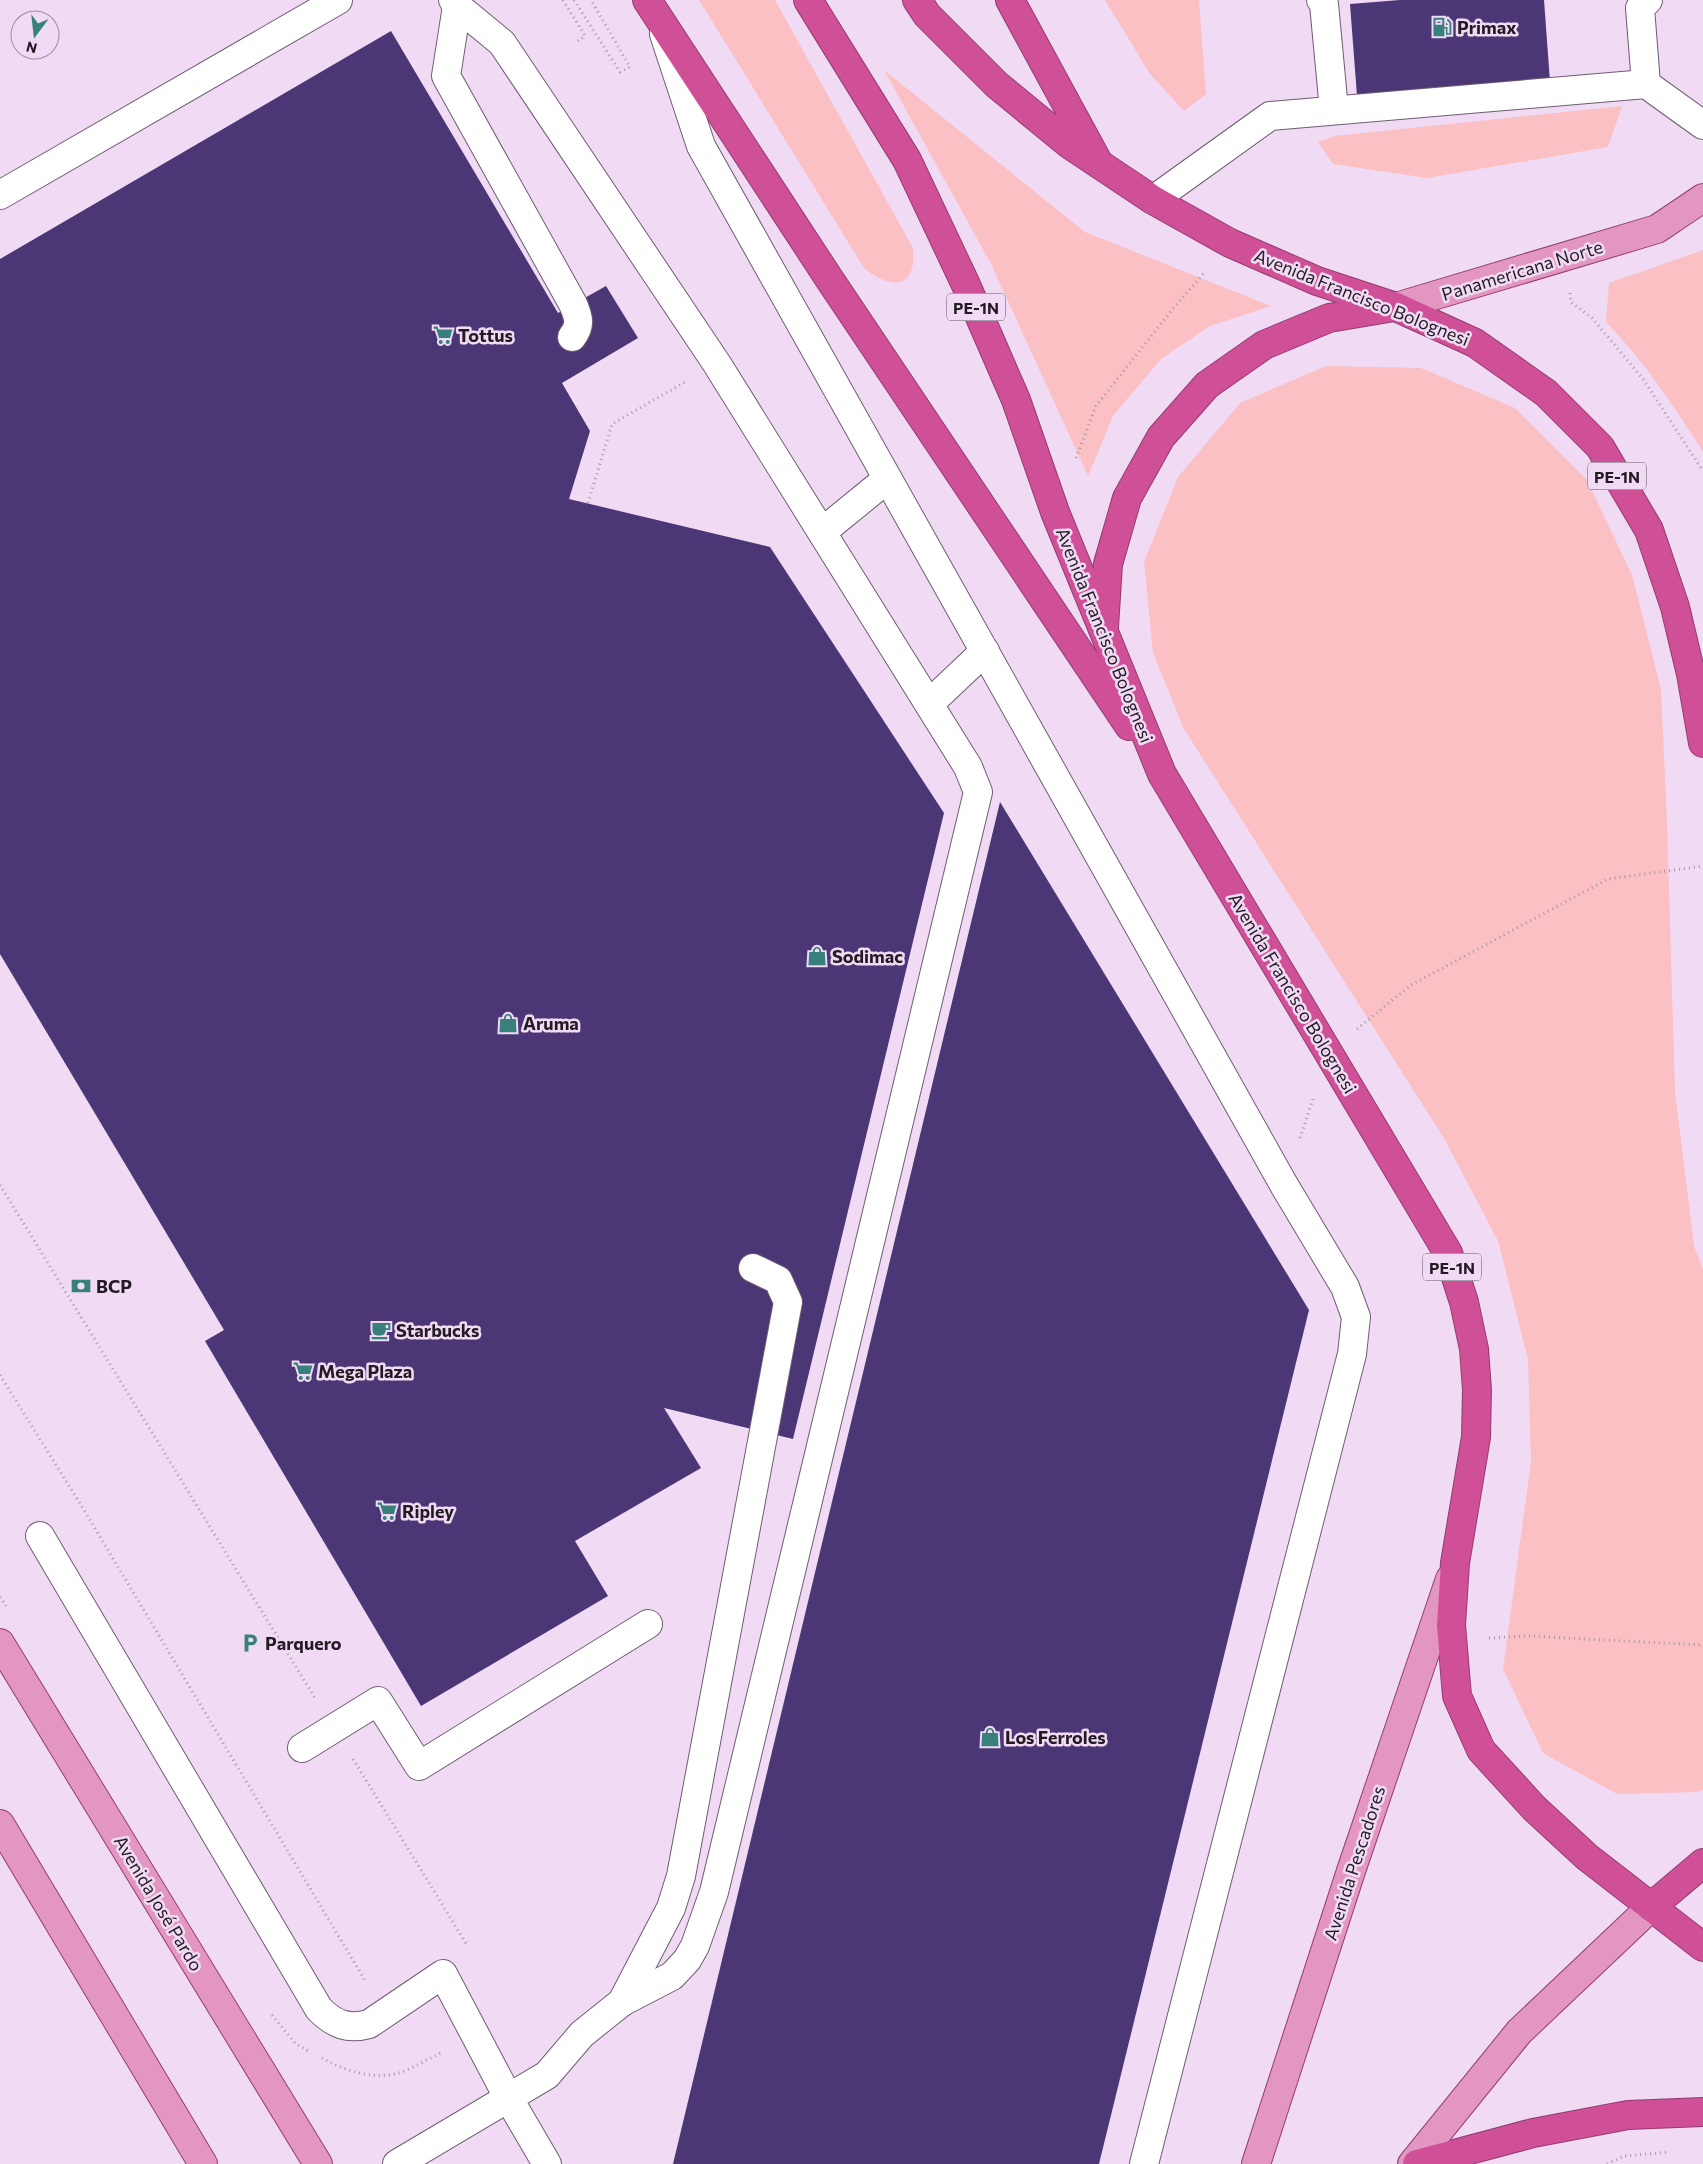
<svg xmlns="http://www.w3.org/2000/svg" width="1703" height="2164" viewBox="0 0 1703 2164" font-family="Commissioner,sans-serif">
	<rect width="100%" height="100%" fill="#f1dbf4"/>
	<g fill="#fbc0c3">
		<path d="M699,0H775L913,248C917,290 891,290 864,268Z"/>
		<polygon points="1105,0 1199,0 1206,94 1184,111 1150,74"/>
		<polygon points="884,70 1085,232 1271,306 1210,326 1161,359 1113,416 1088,476 991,264"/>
		<polygon points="1622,106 1608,147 1427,178 1333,164 1318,142 1334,136"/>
		<path d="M1703,250V452C1674,406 1644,361 1606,322L1609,283Z"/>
		<polygon points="1326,366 1421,368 1515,408 1587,480 1632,575 1661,689 1667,822 1675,1091 1694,1246 1703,1269 1703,1790 1698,1792 1617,1794 1543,1753 1503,1669 1531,1461 1528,1359 1498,1241 1445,1140 1184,729 1153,653 1144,562 1178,477 1240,403"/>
	</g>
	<g fill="#4b3775">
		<polygon points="1400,0 1544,0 1550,82 1357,96 1350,4"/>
		<polygon points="391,31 558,313 606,286 638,338 562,383 590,431 569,499 770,547 944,813 793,1439 664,1408 701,1468 575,1541 608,1596 421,1706 205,1341 224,1330 0,954 0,259"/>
		<polygon points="1000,802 1309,1310 1099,2164 673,2164"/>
	</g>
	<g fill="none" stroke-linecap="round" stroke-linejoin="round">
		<defs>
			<g id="minor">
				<path d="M453,0L457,6L446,76L573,304C579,318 581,325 572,337"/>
				<polyline points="1321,0 1324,4 1334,110"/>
				<polyline points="664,34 701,146 1284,1185 1345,1287 1356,1317 1352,1354 1144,2164"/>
				<polyline points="1646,84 1640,8 1648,0"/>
				<polyline points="0,195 338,0"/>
				<polyline points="1153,200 1270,116 1646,84 1703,125"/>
				<polyline points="822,532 887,479"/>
				<polyline points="929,704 985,651"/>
				<path d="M40,1536L319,2009C334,2024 348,2030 369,2024L443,1974L509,2099L547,2164"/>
				<polyline points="302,1748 378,1701 419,1766 648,1624"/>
				<polyline points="622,2002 671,1908 681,1876 788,1302 778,1280 753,1268"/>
				<polyline points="397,2164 547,2075 582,2034 622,2002 672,1976 687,1960 695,1946 714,1892 978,792 968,767 717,364 502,43 457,6"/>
			</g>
			<g id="major">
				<polyline points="1396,307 1657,229 1703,198"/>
				<polyline points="0,1643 318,2164"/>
				<polyline points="0,1824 203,2164"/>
				<polyline points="1256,2164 1351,1871 1450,1579"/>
				<polyline points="1412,2164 1519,2032 1651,1907"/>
			</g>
			<g id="highway">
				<polyline points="647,0 828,277 1129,726"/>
				<polyline points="808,0 907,160 966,285 1016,400 1055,512 1162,774 1448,1253 1464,1302 1474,1349 1477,1390 1476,1437 1455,1563 1451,1625 1457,1696 1481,1750 1534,1808 1587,1857 1703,1947"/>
				<polyline points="917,0 927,15 997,85 1069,144 1153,200 1230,243 1317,281 1396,307 1475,343 1546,393 1600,447 1649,530 1675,607 1691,674 1703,743"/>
				<polyline points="1010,0 1098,162"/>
				<polyline points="1104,627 1108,564 1127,498 1161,437 1207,385 1264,345 1329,318 1394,307"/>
				<polyline points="1651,1907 1703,1863"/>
				<polyline points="1417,2164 1533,2133 1628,2115 1703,2112"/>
			</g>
		</defs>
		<use href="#minor" stroke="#6f5c72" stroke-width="30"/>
		<use href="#major" stroke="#933d6f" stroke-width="30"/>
		<use href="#highway" stroke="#933d6f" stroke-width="30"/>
		<g stroke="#a796a9" stroke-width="3" stroke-dasharray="1 4" stroke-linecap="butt">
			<polyline points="563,0 585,36 575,43"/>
			<polyline points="574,0 620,72 630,67 591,0"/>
			<polyline points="1570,293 1571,302 1592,318 1643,379 1703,471"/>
			<polyline points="1076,458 1096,406 1171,311 1205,272"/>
			<polyline points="588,503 612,424 685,382"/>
			<polyline points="1357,1029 1411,985 1608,879 1703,866"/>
			<polyline points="1300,1138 1313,1099"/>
			<polyline points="0,1185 315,1698"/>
			<polyline points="0,1375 84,1510 366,1982"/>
			<polyline points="0,1597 6,1606"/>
			<polyline points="1489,1638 1528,1636 1703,1645"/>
			<polyline points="353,1759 467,1945"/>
			<polyline points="272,2015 296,2044 310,2052"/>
			<path d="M322,2058C345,2071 376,2081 402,2072C415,2067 428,2059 441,2053L440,2051"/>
			<polyline points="1607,2164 1624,2156 1670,2152"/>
		</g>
		<use href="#minor" stroke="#fff" stroke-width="28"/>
		<use href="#major" stroke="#e396c1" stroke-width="28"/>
		<use href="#highway" stroke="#d05098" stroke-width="28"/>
	</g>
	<defs>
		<symbol id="fuel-bare" viewBox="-9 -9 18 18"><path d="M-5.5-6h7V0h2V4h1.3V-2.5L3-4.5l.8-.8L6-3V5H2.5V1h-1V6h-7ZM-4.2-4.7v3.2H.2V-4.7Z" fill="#38807c" stroke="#f1dbf4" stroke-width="2.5" paint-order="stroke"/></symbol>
		<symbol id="supermarket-bare" viewBox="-9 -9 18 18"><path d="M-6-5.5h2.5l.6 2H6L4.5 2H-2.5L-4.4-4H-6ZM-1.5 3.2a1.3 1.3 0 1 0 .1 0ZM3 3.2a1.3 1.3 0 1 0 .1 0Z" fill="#38807c" stroke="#f1dbf4" stroke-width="2.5" paint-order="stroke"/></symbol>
		<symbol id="shop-bare" viewBox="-9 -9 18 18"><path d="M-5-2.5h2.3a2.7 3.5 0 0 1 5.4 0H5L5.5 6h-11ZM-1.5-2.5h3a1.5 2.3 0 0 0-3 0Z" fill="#38807c" stroke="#f1dbf4" stroke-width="2.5" paint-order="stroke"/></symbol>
		<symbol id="bank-bare" viewBox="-9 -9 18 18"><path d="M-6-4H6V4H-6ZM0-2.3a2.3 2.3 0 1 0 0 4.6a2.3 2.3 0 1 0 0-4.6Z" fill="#38807c" stroke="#f1dbf4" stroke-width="2.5" paint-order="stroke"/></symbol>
		<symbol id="cafe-bare" viewBox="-9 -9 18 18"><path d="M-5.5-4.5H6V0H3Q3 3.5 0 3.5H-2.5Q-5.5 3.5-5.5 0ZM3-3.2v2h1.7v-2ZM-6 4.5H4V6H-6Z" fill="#38807c" stroke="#f1dbf4" stroke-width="2.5" paint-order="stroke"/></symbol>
		<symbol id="parking-bare" viewBox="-9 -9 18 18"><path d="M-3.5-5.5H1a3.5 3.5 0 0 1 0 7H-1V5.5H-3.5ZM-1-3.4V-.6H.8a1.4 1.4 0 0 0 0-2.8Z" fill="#38807c" stroke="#f1dbf4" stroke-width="2.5" paint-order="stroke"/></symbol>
	</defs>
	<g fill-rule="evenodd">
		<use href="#fuel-bare" x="1428" y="13" width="28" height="28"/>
		<use href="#supermarket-bare" x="429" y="321" width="28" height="28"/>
		<use href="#shop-bare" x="803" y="942" width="28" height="28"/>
		<use href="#shop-bare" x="494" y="1009" width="28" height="28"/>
		<use href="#bank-bare" x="67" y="1272" width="28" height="28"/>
		<use href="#cafe-bare" x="367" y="1316" width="28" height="28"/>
		<use href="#supermarket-bare" x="289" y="1357" width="28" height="28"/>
		<use href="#supermarket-bare" x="373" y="1497" width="28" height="28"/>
		<use href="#parking-bare" x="236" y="1629" width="28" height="28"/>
		<use href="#shop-bare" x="976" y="1723" width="28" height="28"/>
	</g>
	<g text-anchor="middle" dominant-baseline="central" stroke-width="5" stroke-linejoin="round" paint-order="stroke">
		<g fill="#f1dbf4" stroke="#615562" stroke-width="1">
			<rect x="947" y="293.5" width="58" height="27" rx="4"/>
			<rect x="1588" y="462.5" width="58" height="27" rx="4"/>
			<rect x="1423" y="1253.5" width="58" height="27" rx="4"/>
		</g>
		<g font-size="16" font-weight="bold" fill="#231b24">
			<text x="976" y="307">PE-1N</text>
			<text x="1617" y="476">PE-1N</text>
			<text x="1452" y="1267">PE-1N</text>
		</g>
		<g font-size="18" font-weight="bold" fill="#231b24" stroke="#f1dbf4" text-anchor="start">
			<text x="1457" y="27">Primax</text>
			<text x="458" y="335">Tottus</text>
			<text x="832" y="956">Sodimac</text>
			<text x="523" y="1023">Aruma</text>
			<text x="96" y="1286">BCP</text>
			<text x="396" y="1330">Starbucks</text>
			<text x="318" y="1371">Mega Plaza</text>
			<text x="402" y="1511">Ripley</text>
			<text x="265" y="1643">Parquero</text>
			<text x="1005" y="1737">Los Ferroles</text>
		</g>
		<g font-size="18" fill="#231b24" stroke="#f1dbf4">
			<text transform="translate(1522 270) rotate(-17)">Panamericana Norte</text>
			<text transform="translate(1362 297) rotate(22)">Avenida Francisco Bolognesi</text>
			<text transform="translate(1105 635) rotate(68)">Avenida Francisco Bolognesi</text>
			<text transform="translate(1293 993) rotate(59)">Avenida Francisco Bolognesi</text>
			<text transform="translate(1354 1863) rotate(-72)">Avenida Pescadores</text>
			<text transform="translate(159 1903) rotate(59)">Avenida José Pardo</text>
		</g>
	</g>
	<g transform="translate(35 35) rotate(195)"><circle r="24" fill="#f1dbf4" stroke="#9f8ea1"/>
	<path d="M0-4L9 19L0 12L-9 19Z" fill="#38807c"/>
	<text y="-8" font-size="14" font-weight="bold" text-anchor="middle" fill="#231b24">N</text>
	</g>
</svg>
